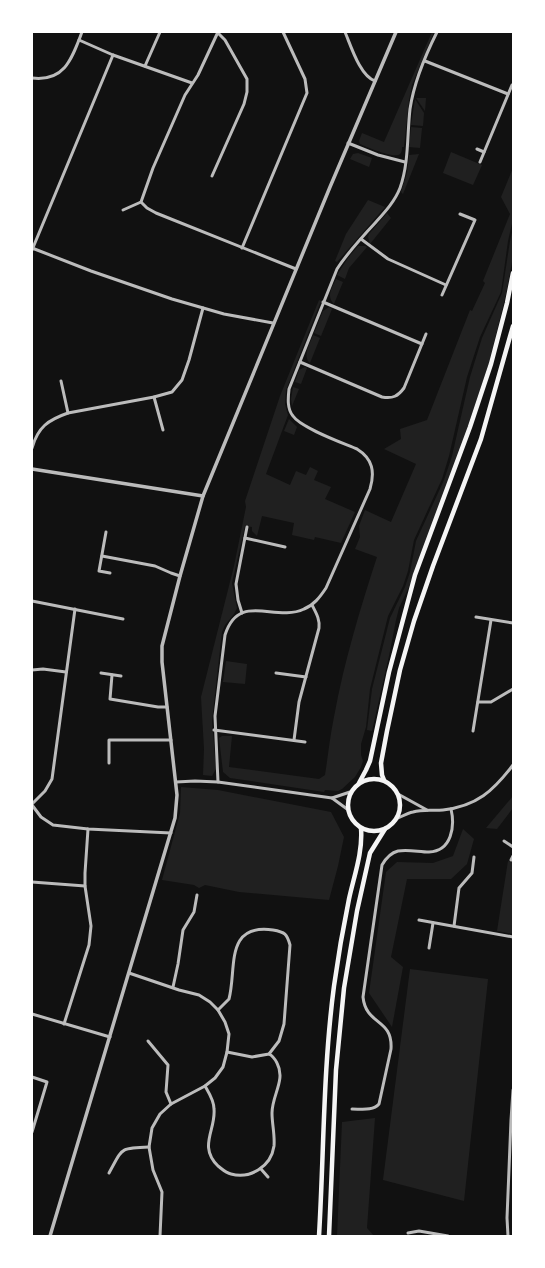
<svg xmlns="http://www.w3.org/2000/svg" width="545" height="1268" viewBox="0 0 545 1268" font-family="Quicksand,sans-serif">
	<rect width="100%" height="100%" fill="#111"/>
	<g fill="#202020">
		<path d="M432,32H434L412,85L409,100L404,147H402C402,150 402,154 398,155C391,157 366,147 360,144L359,141L362,133L384,142Z"/>
		<polygon points="416,98 426,98 425,111"/>
		<polygon points="415,99 424,113 423,126 411,125"/>
		<polygon points="411,127 422,128 420,148 409,147"/>
		<polygon points="451,152 482,165 473,185 443,173"/>
		<polygon points="358,153 372,158 369,167 350,159 353,154"/>
		<polygon points="419,154 403,194 401,192 407,173 409,155"/>
		<path d="M513,168V219L508,241L501,292L480,337L467,377L449,456L442,479L414,540L408,571L403,586L388,616L370,689L366,727L361,744V755L363,761L361,767L355,777L342,789L338,791L325,790L324,792L230,778L223,772L219,738L222,736H232L229,767L319,779L325,775C328,756 330,736 334,717C344,662 360,609 377,557L355,549L360,537L359,526L365,510L391,522L416,464L384,449L401,439L400,429L427,420L470,310L472,311L485,283L483,281L510,214L501,197Z"/>
		<polygon points="368,200 385,207 337,262 335,261 346,234"/>
		<polygon points="387,213 391,218 370,244 368,237 369,234"/>
		<polygon points="513,228 513,257 506,294 489,363 469,427 409,587 399,608 396,620 389,656 372,731 367,730 372,689 390,618 405,587 410,572 416,541 444,480 452,456 470,377 482,338 502,293 510,241"/>
		<polygon points="358,246 365,246 367,247 349,268 345,279 337,275 348,258"/>
		<path d="M336,279L343,282L334,304C326,296 332,288 336,279Z"/>
		<polygon points="319,300 321,301 286,390 285,404 288,415 266,474 290,485 296,471 306,475 310,467 318,471 314,480 331,487 325,499 355,512 341,543 315,537 314,540 292,535 294,523 262,516 257,536 252,531 252,527 245,526 232,583 237,608 234,614 225,625 222,632 212,721 216,769 212,776 203,775 204,749 201,697 234,566 246,507 245,501 280,396"/>
		<polygon points="329,307 332,309 321,336 314,333 323,311"/>
		<path d="M313,335L320,338L310,363C302,356 310,344 313,335Z"/>
		<polygon points="305,367 307,368 301,384 295,382 299,370"/>
		<polygon points="293,387 299,389 292,406 291,399"/>
		<polygon points="289,419 297,427 294,435 284,431"/>
		<polygon points="226,661 247,664 245,684 223,682"/>
		<polygon points="181,787 218,790 331,812 344,837 338,866 329,900 239,892 205,885 199,888 194,885 162,880 180,813"/>
		<polygon points="513,796 513,808 497,829 486,828"/>
		<polygon points="463,829 474,839 467,864 451,879 407,879 391,957 403,967 392,1027 369,993 386,872 397,862 433,863 453,856"/>
		<polygon points="508,861 513,862 513,934 497,931"/>
		<polygon points="410,969 488,979 464,1201 383,1180"/>
		<polygon points="375,1118 367,1228 374,1236 337,1236 342,1122"/>
	</g>
	<g fill="none" stroke-linecap="round" stroke-linejoin="round">
		<g stroke="#bcbcbc" stroke-width="3">
			<polyline points="218,32 198,75 185,95 153,168 141,202 147,208 156,213 296,269"/>
			<path d="M345,32C351,46 360,76 375,81"/>
			<polyline points="79,40 113,55 192,83"/>
			<polyline points="425,61 508,94"/>
			<polyline points="145,66 160,32"/>
			<path d="M32,78C65,82 72,58 82,32"/>
			<polyline points="348,143 378,155 405,162"/>
			<polyline points="477,149 484,152"/>
			<polyline points="480,162 512,85"/>
			<polyline points="212,176 244,104 247,92 247,79 225,40 218,33"/>
			<polyline points="123,210 141,202"/>
			<polyline points="361,239 388,259 446,285"/>
			<polyline points="32,248 91,271 172,299 224,314 273,323"/>
			<polyline points="242,248 307,93 305,79 283,32"/>
			<polyline points="32,250 113,55"/>
			<polyline points="442,295 475,220 460,214"/>
			<polyline points="323,302 422,344"/>
			<path d="M300,362L382,397C393,399 398,396 404,388L426,334"/>
			<polyline points="61,381 68,413"/>
			<polyline points="154,397 163,430"/>
			<path d="M32,448C38,427 48,420 68,413L154,397L172,392L182,380L189,360L203,308"/>
			<polyline points="106,532 99,571 110,573"/>
			<polyline points="245,538 285,547"/>
			<polyline points="102,556 155,566 171,573 180,576"/>
			<polyline points="32,601 123,619"/>
			<polyline points="242,613 238,600 236,584 247,527"/>
			<polyline points="476,617 513,623"/>
			<polyline points="32,670 43,669 66,672"/>
			<polyline points="101,673 121,676"/>
			<polyline points="276,673 306,677"/>
			<polyline points="112,675 110,699 158,707 167,707"/>
			<polyline points="478,702 491,702 513,689"/>
			<polyline points="214,730 305,742"/>
			<polyline points="473,731 491,620"/>
			<path d="M294,740L299,702L319,628C320,619 316,613 312,605"/>
			<polyline points="109,763 109,740 171,740"/>
			<polyline points="176,782 195,781 218,782 332,798 350,792"/>
			<path d="M218,782L215,716L225,635C239,591 275,623 304,609C314,605 320,597 326,588L370,489C375,472 373,459 357,449C343,443 301,428 293,416C287,409 288,398 289,389L337,269C348,252 362,237 376,222C385,212 395,201 400,188C409,163 407,135 410,109C414,82 425,56 437,32"/>
			<polyline points="398,794 427,810"/>
			<polyline points="332,798 347,809"/>
			<polyline points="32,804 45,791 52,779 75,609"/>
			<polyline points="32,805 41,817 53,825 88,829 171,833"/>
			<path d="M396,819C401,817 407,813 413,812C423,809 433,811 443,810C477,806 493,791 513,765"/>
			<polyline points="504,841 513,847"/>
			<polyline points="511,860 513,856"/>
			<polyline points="32,882 85,886"/>
			<polyline points="419,920 513,937"/>
			<polyline points="454,926 459,888 472,873 474,857"/>
			<polyline points="429,948 433,923"/>
			<polyline points="129,973 179,990 199,995 210,1002 218,1010 225,1022 229,1034 227,1052 223,1067 215,1078 205,1086 171,1104 160,1114 152,1128 149,1147 153,1170 162,1192 160,1236"/>
			<polyline points="173,987 178,964 183,930 194,912 197,895"/>
			<path d="M218,1010L229,999C237,969 224,923 273,930C285,932 287,934 290,945L284,1024L279,1041L269,1054L252,1057L227,1052"/>
			<polyline points="32,1014 110,1037"/>
			<polyline points="64,1024 89,945 91,926 85,886 85,873 88,829"/>
			<polyline points="148,1041 168,1065 166,1092 171,1104"/>
			<polyline points="32,1077 47,1082 32,1132"/>
			<path d="M205,1086C209,1093 214,1100 214,1109C216,1130 198,1146 218,1166C222,1169 226,1173 231,1174C250,1179 271,1167 274,1146C275,1135 272,1124 272,1113C272,1095 286,1080 277,1063C275,1059 273,1056 269,1054"/>
			<path d="M352,1109C362,1109 373,1111 379,1104L391,1049C393,1018 366,1026 363,997L382,865C386,858 390,853 398,851C408,849 419,852 429,852C452,851 455,826 451,809"/>
			<polyline points="261,1169 268,1177"/>
			<path d="M109,1173C123,1148 119,1148 149,1147"/>
			<polyline points="408,1233 419,1231 448,1236"/>
			<polyline points="508,1236 507,1218 511,1120 513,1090"/>
		</g>
		<g stroke="#bcbcbc" stroke-width="3.5">
			<polyline points="32,469 203,496"/>
			<polyline points="50,1236 175,818 177,795 162,662 162,646 180,576 203,496 330,187 396,32"/>
		</g>
		<g stroke="#f5f5f5" stroke-width="4.5">
			<circle cx="374" cy="805" r="26"/>
			<polyline points="384,780 382,775 381,763 387,731 400,670 414,621 433,566 481,439 513,326"/>
			<polyline points="359,783 366,770 370,761 389,672 415,575 470,427 491,364 507,303 513,273"/>
			<path d="M319,1236C324,1152 323,1069 334,986C338,957 343,928 349,899C354,876 363,852 361,828"/>
			<polyline points="329,1236 336,1070 344,988 357,911 370,853 385,829"/>
		</g>
	</g>
	<rect width="545" height="1268" fill="none" stroke="#ffffff" stroke-width="66"/>
</svg>
